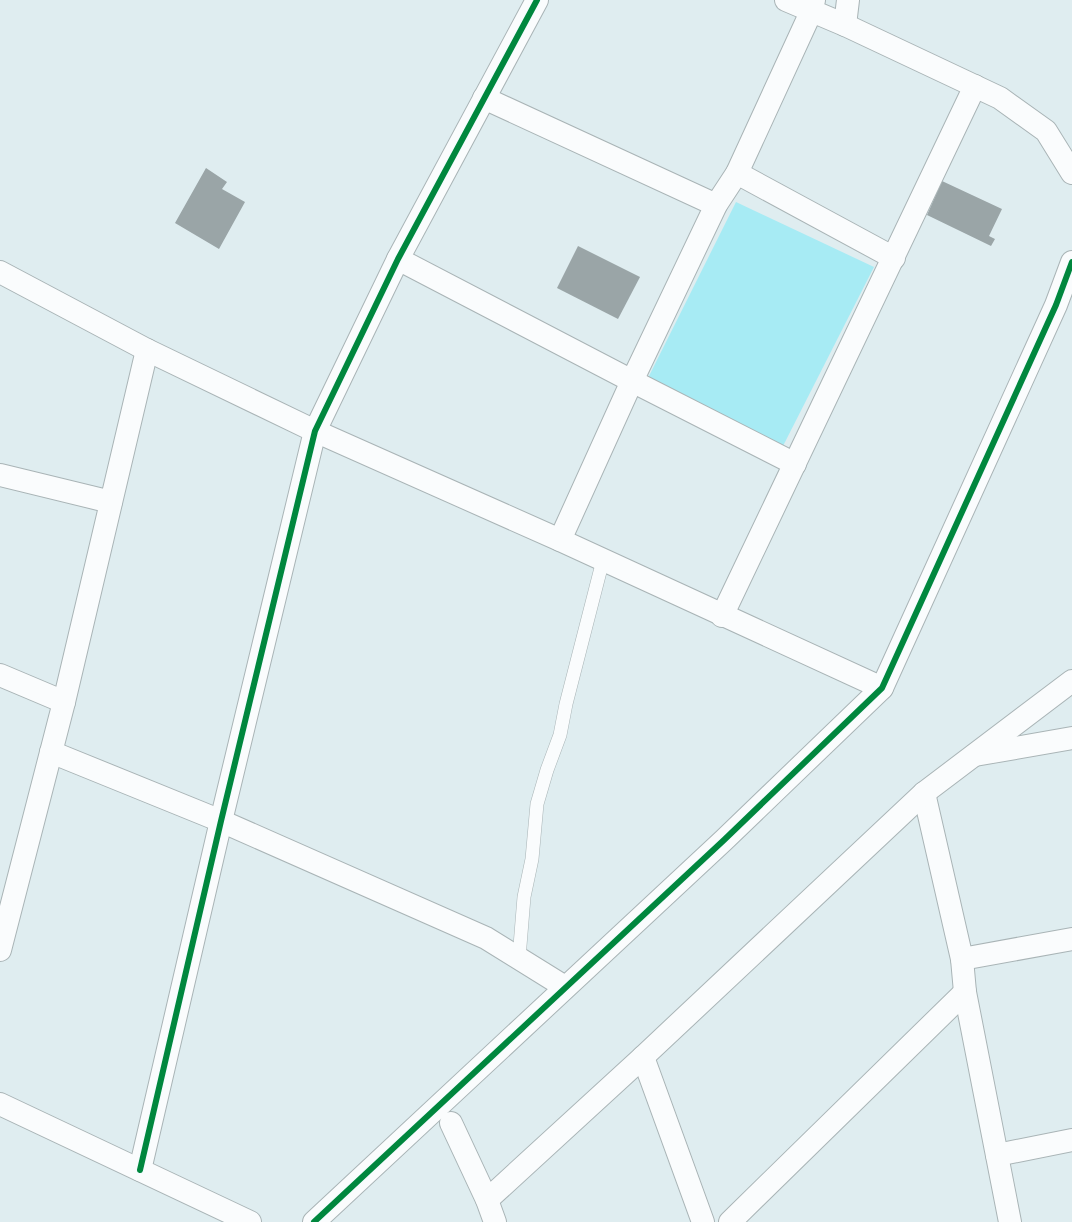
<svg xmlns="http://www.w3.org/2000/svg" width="1072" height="1222" viewBox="0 0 1072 1222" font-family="'Fira Sans',sans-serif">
	<rect width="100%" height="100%" fill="#dfedf0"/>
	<polygon fill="#a7ebf4" points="736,202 874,267 783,446 647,380"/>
	<g fill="#9aa5a7">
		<polygon points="206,168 227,182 222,189 245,202 219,249 175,223"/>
		<polygon points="942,181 1002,209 989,236 995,239 991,246 927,215"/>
		<polygon points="578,246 640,277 618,319 557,288"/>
	</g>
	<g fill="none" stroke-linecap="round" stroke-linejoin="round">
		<defs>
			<polyline id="lane" points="519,958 524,897 532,859 537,804 547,770 560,735 566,704 603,560"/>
			<g id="street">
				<polyline points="786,0 845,25 1000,98 1046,131 1072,173"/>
				<polyline points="484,98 716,205"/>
				<polyline points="737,173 894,258"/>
				<polyline points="398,259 632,381 795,464"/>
				<polyline points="0,272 147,350 315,431 560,540 882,688"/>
				<polyline points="0,475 111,502"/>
				<polyline points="560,540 632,381 716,205 737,173 811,12"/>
				<polyline points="722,616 975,86"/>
				<polyline points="0,675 64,702"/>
				<polyline points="51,752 221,821 486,938 565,987"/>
				<polyline points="975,755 1072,738"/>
				<polyline points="924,793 962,959 965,992 1010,1222"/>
				<polyline points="0,950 64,702 147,350"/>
				<polyline points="962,959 1072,939"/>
				<polyline points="643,1057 703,1222"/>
				<polyline points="0,1104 250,1222"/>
				<polyline points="451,1123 487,1200 495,1222"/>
				<polyline points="997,1155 1072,1140"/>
				<polyline points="140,1170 221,821 315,431 398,259 537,0"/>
				<polyline points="487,1200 643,1057 924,793 1072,681"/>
				<polyline points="314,1222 724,840 882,688 1056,305 1072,262"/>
				<polyline points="730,1222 965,992"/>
			</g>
			<g id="secondary">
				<polyline points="811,12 814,0"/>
				<polyline points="845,25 848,0"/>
			</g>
		</defs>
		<use href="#lane" stroke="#a9b4b6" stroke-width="14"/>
		<use href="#street" stroke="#a9b4b6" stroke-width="24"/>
		<use href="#secondary" stroke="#a9b4b6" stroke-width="24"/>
		<use href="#lane" stroke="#fafcfd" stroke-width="13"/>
		<use href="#street" stroke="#fafcfd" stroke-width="22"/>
		<use href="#secondary" stroke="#fafcfd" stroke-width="22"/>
		<defs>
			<g id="cycleway">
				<polyline points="140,1170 221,821 315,431 398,259 537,0"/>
				<polyline points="314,1222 724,840 882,688 1056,305 1072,262"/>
			</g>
		</defs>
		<use href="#cycleway" stroke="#f2fcfe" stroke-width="8"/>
		<use href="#cycleway" stroke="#00873e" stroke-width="6"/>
	</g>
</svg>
